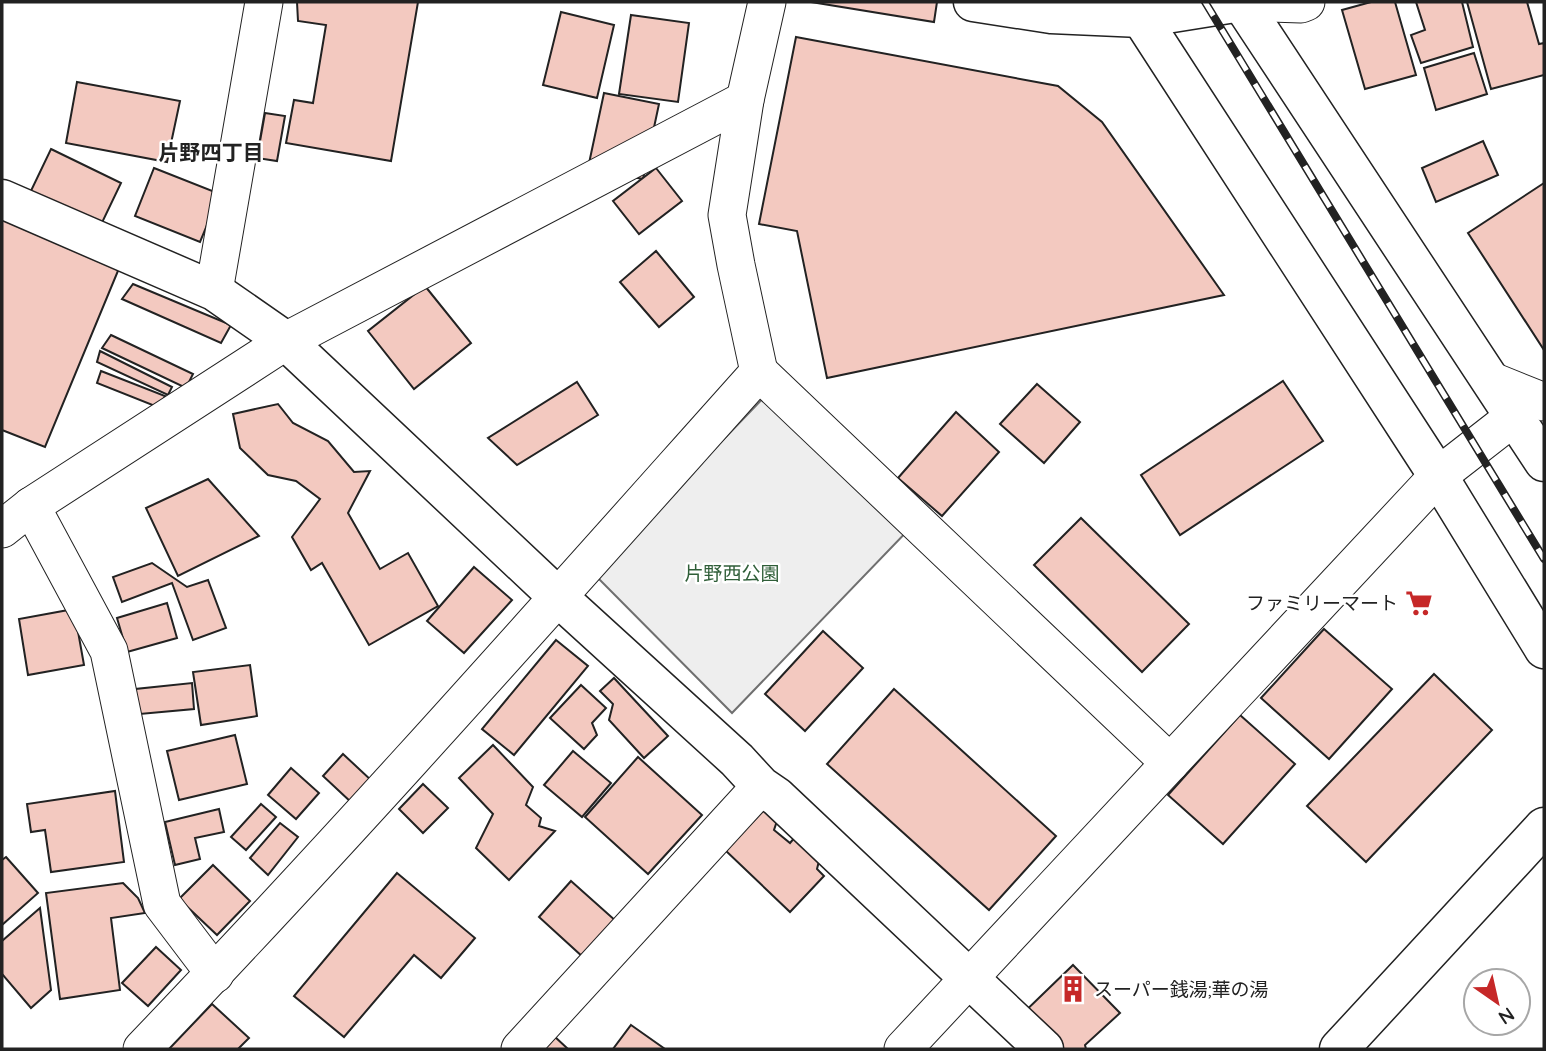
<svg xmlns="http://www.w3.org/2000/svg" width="1546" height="1051" viewBox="0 0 1546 1051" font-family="Quicksand,'Noto Sans JP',sans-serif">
	<rect width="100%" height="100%" fill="#fff"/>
	<polygon fill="#eee" stroke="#6f6f6f" stroke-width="2" points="775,386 915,523 732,713 594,574"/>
	<g fill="#f3c9c0" stroke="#222" stroke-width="2">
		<polygon points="297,2 418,2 391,161 286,143 294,100 313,103 326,25 298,21"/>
		<polygon points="811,2 937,2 934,22"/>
		<polygon points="1371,2 1395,2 1416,75 1365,89 1342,10"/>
		<polygon points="1416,2 1462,2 1473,47 1421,63 1411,35 1425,30"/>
		<polygon points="1467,2 1527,2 1539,44 1544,43 1544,75 1491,89"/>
		<polygon points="561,12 614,25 597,98 543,85"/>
		<polygon points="631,15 689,23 678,102 619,94"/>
		<polygon points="796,37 1058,86 1102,122 1224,295 827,378 797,231 759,224"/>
		<polygon points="1474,53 1487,94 1436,110 1424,68"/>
		<polygon points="77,82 180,101 167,162 66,143"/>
		<polygon points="604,93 659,104 643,179 588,168"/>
		<polygon points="265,113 285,116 277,161 257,158"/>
		<polygon points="1483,141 1498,175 1436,202 1422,168"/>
		<polygon points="51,149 121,183 98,231 28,197"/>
		<polygon points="154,168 220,194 200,242 135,216"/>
		<polygon points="656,168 682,201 639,234 613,201"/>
		<polygon points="1544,183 1544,350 1468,233"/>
		<polygon points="2,217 120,266 45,447 2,430"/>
		<polygon points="656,251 694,297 659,327 620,282"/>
		<polygon points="133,284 231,325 221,343 122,299"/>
		<polygon points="425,286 471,343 414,389 368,331"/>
		<polygon points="111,335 193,374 186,388 102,348"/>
		<polygon points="100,351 172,387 168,395 97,362"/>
		<polygon points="101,371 165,396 160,408 97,383"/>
		<polygon points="1283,381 1323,441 1180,535 1141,475"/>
		<polygon points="577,382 598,415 517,465 488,438"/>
		<polygon points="1037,384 1080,422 1044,463 1000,424"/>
		<polygon points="278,404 293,423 328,441 354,472 370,471 348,513 380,569 408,553 438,606 369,645 322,563 311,570 292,537 320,499 296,481 268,475 240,448 233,414"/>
		<polygon points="956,412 999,452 942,516 898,478"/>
		<polygon points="208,479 259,536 178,576 146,508"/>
		<polygon points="1081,518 1189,624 1142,672 1034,565"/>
		<polygon points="152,563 187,587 208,580 226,628 193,640 172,583 122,602 113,577"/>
		<polygon points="474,567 512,600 464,653 427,621"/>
		<polygon points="167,603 177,638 127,652 117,618"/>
		<polygon points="74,609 84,665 28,675 19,619"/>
		<polygon points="1324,629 1392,689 1329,759 1261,698"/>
		<polygon points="823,631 863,668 805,731 765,694"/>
		<polygon points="556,640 588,666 514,755 482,729"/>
		<polygon points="250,665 257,716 201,725 193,672"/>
		<polygon points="1434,674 1492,730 1366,862 1307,806"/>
		<polygon points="614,678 668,736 644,758 609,720 613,704 600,691"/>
		<polygon points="192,683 194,709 129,715 126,690"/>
		<polygon points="581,685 606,708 592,723 597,735 584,749 550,718"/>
		<polygon points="894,689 1056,836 989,910 827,764"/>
		<polygon points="1240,715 1295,764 1223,844 1168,795"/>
		<polygon points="235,735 247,784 179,800 167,751"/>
		<polygon points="493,745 533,787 526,805 541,818 539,826 555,831 509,880 476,848 493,814 459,778"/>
		<polygon points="573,751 611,783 582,817 544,785"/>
		<polygon points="343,754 372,781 352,803 323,776"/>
		<polygon points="638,757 702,815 648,874 585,817"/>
		<polygon points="291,768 319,793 296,819 268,795"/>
		<polygon points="423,784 448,808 423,833 399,809"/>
		<polygon points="115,791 124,862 51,872 45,830 31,832 27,804"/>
		<polygon points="261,804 276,817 246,850 231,837"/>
		<polygon points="767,807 778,818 774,830 790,843 796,836 820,857 817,869 824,876 790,912 725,850"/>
		<polygon points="219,809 224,832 195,838 200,859 175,865 165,822"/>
		<polygon points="280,823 298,837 268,875 250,858"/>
		<polygon points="6,857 38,893 2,925 2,860"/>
		<polygon points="213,865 250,901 217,935 179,899"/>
		<polygon points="397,873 475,938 441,978 414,955 344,1037 294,996"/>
		<polygon points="571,881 617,922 584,958 539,917"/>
		<polygon points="123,883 138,898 145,913 111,918 120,990 60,999 46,893"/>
		<polygon points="40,908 51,990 31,1008 2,974 2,941"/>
		<polygon points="156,947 181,970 148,1006 122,983"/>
		<polygon points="1073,965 1120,1013 1085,1045 1086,1049 1014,1049 1014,1022"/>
		<polygon points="212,1004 249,1038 238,1049 169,1049"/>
		<polygon points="631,1025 665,1049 613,1049"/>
		<polygon points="554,1036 568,1049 542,1049"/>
	</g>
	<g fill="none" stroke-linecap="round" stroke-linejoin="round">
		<defs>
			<g id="minor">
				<polyline points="1241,2 1301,4 1306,2"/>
				<polyline points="214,291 264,2"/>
				<polyline points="759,372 1170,763"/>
				<polyline points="1492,381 1544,402"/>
				<polyline points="31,506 109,651 162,904 215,974"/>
				<polyline points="2,529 31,506 286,341 745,100"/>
				<path d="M142,1049C353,829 556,599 759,372L736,265L727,215L745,100L767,2"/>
				<polyline points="520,1049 761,786"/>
				<polyline points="903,1049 1438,476 1515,416"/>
			</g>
			<g id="tertiary">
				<polyline points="1241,2 1544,462"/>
				<polyline points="1141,18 1438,476 1544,649"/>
				<polyline points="2,199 214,291 286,341 558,597 737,760 761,786 777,797 1044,1049"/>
				<polyline points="1339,1049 1544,827"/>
			</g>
			<polyline id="trunk" points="973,2 1051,14 1141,18 1241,2"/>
		</defs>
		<use href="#minor" stroke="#222" stroke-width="39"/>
		<use href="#tertiary" stroke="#222" stroke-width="41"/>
		<use href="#trunk" stroke="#222" stroke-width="41"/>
		<use href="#minor" stroke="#fff" stroke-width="37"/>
		<use href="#tertiary" stroke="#fff" stroke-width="38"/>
		<use href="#trunk" stroke="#fff" stroke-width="38"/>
		<defs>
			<polyline id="rail" points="1205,2 1544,559"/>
		</defs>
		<use href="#rail" stroke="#222" stroke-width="8"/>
		<use href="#rail" stroke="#fff" stroke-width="5" stroke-dasharray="16" stroke-linecap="butt"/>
	</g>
	<defs>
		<symbol id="supermarket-bare" viewBox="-9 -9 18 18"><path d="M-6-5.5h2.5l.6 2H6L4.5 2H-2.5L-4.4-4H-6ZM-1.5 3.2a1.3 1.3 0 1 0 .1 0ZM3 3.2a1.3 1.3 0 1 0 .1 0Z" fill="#c62828" stroke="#fff" stroke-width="2.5" paint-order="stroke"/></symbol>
		<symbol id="building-bare" viewBox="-9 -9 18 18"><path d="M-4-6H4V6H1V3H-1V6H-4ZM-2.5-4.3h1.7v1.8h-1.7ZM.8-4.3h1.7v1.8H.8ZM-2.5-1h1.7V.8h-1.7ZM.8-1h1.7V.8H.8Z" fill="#c62828" stroke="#fff" stroke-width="2.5" paint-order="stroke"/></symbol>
	</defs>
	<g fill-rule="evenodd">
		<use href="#supermarket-bare" x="1400" y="584" width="38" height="38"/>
		<use href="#building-bare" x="1054" y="970" width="38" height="38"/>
	</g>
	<g text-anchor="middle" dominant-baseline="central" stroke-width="5" stroke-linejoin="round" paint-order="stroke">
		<g font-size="19" fill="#2f5e38" stroke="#fff">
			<text x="732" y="573">片野西公園</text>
		</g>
		<g font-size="19" fill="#222" stroke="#fff" text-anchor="end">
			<text x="1398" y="603">ファミリーマート</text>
			<text x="1094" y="989" text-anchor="start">スーパー銭湯;華の湯</text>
		</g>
		<g font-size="21" font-weight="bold" fill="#222" stroke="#fff">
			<text x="211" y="152">片野四丁目</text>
		</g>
	</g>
	<rect width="1546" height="1051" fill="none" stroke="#222222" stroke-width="7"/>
	<g transform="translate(1497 1002) rotate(146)"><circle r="33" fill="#ffffff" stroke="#a7a7a7" stroke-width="2"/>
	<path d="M0-5L12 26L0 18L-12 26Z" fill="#c62828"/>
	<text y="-10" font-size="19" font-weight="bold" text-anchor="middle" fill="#222222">N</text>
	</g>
</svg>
